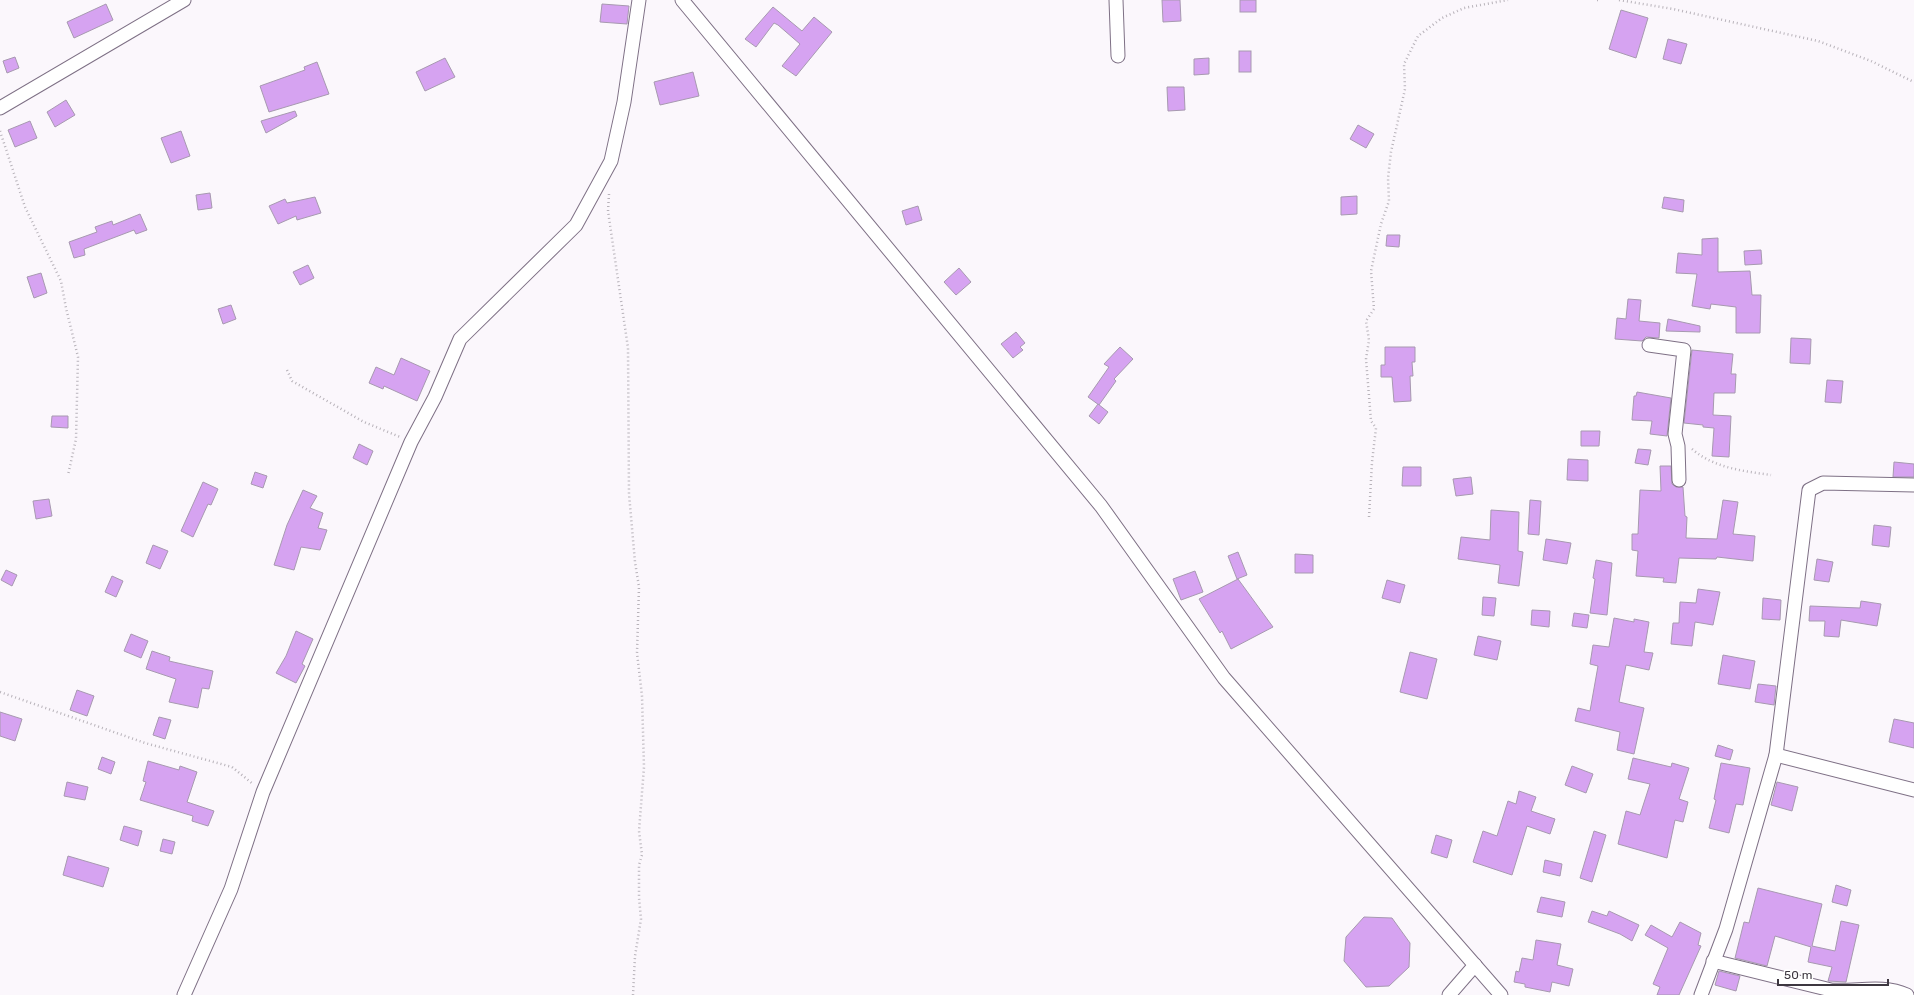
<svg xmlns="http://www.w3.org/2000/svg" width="1914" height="995" viewBox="0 0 1914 995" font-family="Rubik,sans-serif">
	<rect width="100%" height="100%" fill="#fbf7fc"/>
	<g fill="#d6a3f1" stroke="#a799b0">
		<polygon points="1162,0 1180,0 1181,21 1163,22"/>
		<rect x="1240" y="0" width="16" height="12"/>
		<polygon points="106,4 113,20 74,38 67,22"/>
		<polygon points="602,4 629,6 627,24 600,22"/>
		<polygon points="773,7 802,31 814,17 832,32 796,76 782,66 800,44 778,25 774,23 756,47 745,39"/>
		<polygon points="1621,10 1648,18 1636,58 1609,49"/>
		<polygon points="1668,39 1687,44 1681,64 1663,59"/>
		<rect x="1239" y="51" width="12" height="21"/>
		<polygon points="15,57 19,68 7,73 3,61"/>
		<polygon points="445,58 455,77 425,91 416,72"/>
		<polygon points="1209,58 1209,74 1194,75 1194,59"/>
		<polygon points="317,62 329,94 269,112 260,86 305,70 304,67"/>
		<polygon points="693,72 699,96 660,105 654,82"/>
		<polygon points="1167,87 1184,87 1185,110 1168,111"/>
		<polygon points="66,100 75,115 55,127 47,112"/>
		<polygon points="295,111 297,116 266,133 261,121"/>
		<polygon points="30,121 37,138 15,147 8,130"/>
		<polygon points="1358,125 1374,134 1366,148 1350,139"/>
		<polygon points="181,131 190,156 171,163 161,138"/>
		<polygon points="210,193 212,208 198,210 196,195"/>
		<polygon points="1357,196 1357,214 1341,215 1341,197"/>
		<polygon points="315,197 321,213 297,220 296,216 278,224 269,206 285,199 287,203"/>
		<polygon points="1664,197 1684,200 1683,212 1662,208"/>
		<polygon points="918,206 922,220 906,225 902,211"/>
		<polygon points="140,214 147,230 136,234 134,230 84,249 85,255 74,258 69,242 97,232 95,227 112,221 113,225"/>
		<polygon points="1387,235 1400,235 1399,247 1386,246"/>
		<polygon points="1718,238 1718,272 1750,271 1752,295 1761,295 1760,333 1736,333 1736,307 1711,304 1710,309 1692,306 1697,274 1676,273 1678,253 1702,255 1702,239"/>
		<polygon points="1761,250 1762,264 1745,265 1744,251"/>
		<polygon points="308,265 314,278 300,285 293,272"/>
		<polygon points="959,268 971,282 956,295 944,282"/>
		<polygon points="41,273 47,293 34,298 27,277"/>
		<polygon points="1628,299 1641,300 1639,321 1660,323 1659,338 1646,337 1642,341 1615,339 1617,318 1626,319"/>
		<polygon points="231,305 236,319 223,324 218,309"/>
		<polygon points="1668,319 1700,326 1700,332 1666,331"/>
		<polygon points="1016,332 1025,343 1020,347 1023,350 1013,358 1001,344"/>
		<polygon points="1791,338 1811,339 1810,364 1790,363"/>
		<polygon points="1120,347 1133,359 1114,379 1116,381 1099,405 1088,397 1109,367 1104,364"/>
		<polygon points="1385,347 1415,347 1415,362 1412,362 1413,376 1410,376 1411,401 1394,402 1392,377 1381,377 1381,365 1385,365"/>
		<polygon points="1692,350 1733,354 1731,374 1736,374 1735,393 1714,393 1713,415 1731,416 1729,457 1712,456 1714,428 1703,427 1703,425 1684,423"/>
		<polygon points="401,358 430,371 417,401 384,386 383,389 369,383 376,367 394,375"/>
		<polygon points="1827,380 1843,381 1841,403 1825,402"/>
		<polygon points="1637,392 1671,398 1667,436 1650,434 1652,421 1632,420 1634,396 1636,396"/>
		<polygon points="1098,404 1108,412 1099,424 1089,416"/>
		<polygon points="52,416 68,416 68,428 51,427"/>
		<polygon points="1581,431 1600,431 1599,446 1581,446"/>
		<polygon points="359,444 373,451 367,465 353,458"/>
		<polygon points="1638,449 1651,450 1648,465 1635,463"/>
		<polygon points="1568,459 1588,460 1588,481 1567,480"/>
		<polygon points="1894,462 1914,464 1914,477 1893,477"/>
		<polygon points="1660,466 1671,466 1672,484 1676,487 1683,487 1685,516 1687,517 1686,538 1717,539 1723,500 1738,502 1733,534 1755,536 1753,561 1717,557 1716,559 1679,558 1676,583 1663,582 1664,578 1636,576 1638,551 1632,550 1632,534 1638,534 1640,490 1661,491"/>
		<polygon points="1403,467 1421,467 1421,486 1402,486"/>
		<polygon points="255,472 267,476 263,488 251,484"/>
		<polygon points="1471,477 1473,494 1456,496 1453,479"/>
		<polygon points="203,482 218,489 211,505 208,504 193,537 181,531"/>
		<polygon points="303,490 317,496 310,508 323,513 318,528 327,530 320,550 301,547 294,570 274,565 287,525"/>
		<polygon points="49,499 52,516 36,519 33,501"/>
		<polygon points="1530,500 1541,501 1539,535 1528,534"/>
		<polygon points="1491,510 1519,512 1518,551 1523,552 1519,586 1498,583 1500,565 1458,559 1461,537 1490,540"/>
		<polygon points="1874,525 1891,527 1889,547 1872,545"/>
		<polygon points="1546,539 1571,543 1567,564 1543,560"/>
		<polygon points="153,545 168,551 160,569 146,563"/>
		<polygon points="1238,552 1247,575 1237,579 1228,556"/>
		<polygon points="1295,554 1313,555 1313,573 1295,573"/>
		<polygon points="1817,559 1833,562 1829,582 1814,580"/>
		<polygon points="1596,560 1612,563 1607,615 1590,613 1595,579 1593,578"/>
		<polygon points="6,570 17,575 12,586 1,580"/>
		<polygon points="1195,571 1203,592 1181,600 1173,579"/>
		<polygon points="112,576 123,581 116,597 105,592"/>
		<polygon points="1238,579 1273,627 1231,649 1222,631 1220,633 1199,599"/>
		<polygon points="1387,580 1405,585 1400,603 1382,598"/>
		<polygon points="1698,589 1720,592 1713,625 1695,622 1692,646 1671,644 1673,623 1679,623 1680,602 1696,603"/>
		<polygon points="1483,597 1496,598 1494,616 1482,615"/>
		<polygon points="1763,598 1781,600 1780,620 1762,619"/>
		<polygon points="1861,601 1881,604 1877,626 1841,620 1839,637 1824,636 1825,621 1809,621 1810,606 1860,608"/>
		<polygon points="1532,610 1550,611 1549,627 1531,625"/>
		<polygon points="1574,613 1589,615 1587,628 1572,626"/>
		<polygon points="1614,618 1634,622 1634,619 1649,622 1644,652 1653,653 1649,670 1626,665 1619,702 1644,708 1634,754 1617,750 1620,732 1575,721 1578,708 1590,711 1598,666 1590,664 1593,645 1609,647"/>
		<polygon points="296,631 313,639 302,664 305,666 296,683 276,673 286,656"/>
		<polygon points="131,634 148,641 141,658 124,651"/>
		<polygon points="1478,636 1501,641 1497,660 1474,655"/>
		<polygon points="152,651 170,657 169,661 213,671 209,689 202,688 198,708 169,702 176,679 146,669"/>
		<polygon points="1410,652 1437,659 1427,699 1400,692"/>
		<polygon points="1723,655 1755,661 1750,689 1718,684"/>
		<polygon points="1758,684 1776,686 1774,705 1755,702"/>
		<polygon points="77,690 94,696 87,716 70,710"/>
		<polygon points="0,712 22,719 15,741 0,736"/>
		<polygon points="159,717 171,720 165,739 153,735"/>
		<polygon points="1894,719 1914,723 1914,748 1889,742"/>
		<polygon points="1718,745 1733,750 1730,760 1715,756"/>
		<polygon points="102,757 115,762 111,774 98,769"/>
		<polygon points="1633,758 1671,767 1672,763 1689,768 1679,799 1688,802 1683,822 1675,820 1667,858 1618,844 1626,811 1640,815 1650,784 1628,779"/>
		<polygon points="148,761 179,770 180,766 197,772 187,802 214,811 208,826 192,821 193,816 140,800 146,782 143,781"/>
		<polygon points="1721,763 1750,768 1743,805 1736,804 1729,833 1709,828 1716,800 1714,799"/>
		<polygon points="1572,766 1593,774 1586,793 1565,785"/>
		<polygon points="67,782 88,787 85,800 64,796"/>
		<polygon points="1777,782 1798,787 1792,811 1771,805"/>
		<polygon points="1519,791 1536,797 1531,811 1555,819 1550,834 1527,826 1512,875 1473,862 1483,831 1497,836 1508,801 1516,804"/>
		<polygon points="124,826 142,831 138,846 120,840"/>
		<polygon points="1594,831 1606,835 1592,882 1580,878"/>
		<polygon points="1436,835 1452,840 1447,858 1431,853"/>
		<polygon points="163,839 175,842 172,854 160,851"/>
		<polygon points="68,856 109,868 103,887 63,875"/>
		<polygon points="1545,860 1562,864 1560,876 1543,872"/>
		<polygon points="1836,885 1851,890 1847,906 1832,902"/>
		<polygon points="1758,888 1822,904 1812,946 1835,951 1841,921 1859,925 1846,982 1828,981 1832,967 1808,962 1811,947 1775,936 1767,966 1735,958 1744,922 1749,923"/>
		<polygon points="1541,897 1565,902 1562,917 1537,912"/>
		<polygon points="1592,911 1607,916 1609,911 1639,925 1632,941 1620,934 1588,922"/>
		<polygon points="1364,917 1392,918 1410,943 1409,967 1389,986 1366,987 1344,961 1346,937"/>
		<polygon points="1680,922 1701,933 1698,945 1701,946 1679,995 1657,995 1660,987 1653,984 1668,948 1645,935 1651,925 1672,937"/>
		<polygon points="1536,940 1561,944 1557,965 1573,969 1569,986 1552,982 1550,992 1525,987 1525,984 1514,982 1516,971 1519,972 1522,958 1533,960"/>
		<polygon points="1719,971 1740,976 1736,991 1715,985"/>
	</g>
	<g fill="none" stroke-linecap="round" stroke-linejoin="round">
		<defs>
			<g id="street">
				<polyline points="682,0 1101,506 1224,678 1501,995"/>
				<polyline points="1116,0 1118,56"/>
				<polyline points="0,108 184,0"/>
				<polyline points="1649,345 1684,350 1675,434 1678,446 1679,480"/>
				<polyline points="1776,755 1914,790"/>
				<path d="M1713,961L1831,990C1857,992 1882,984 1907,995"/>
				<polyline points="184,995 231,889 263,792 411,442 435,397 460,339 576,225 611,161 624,102 639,0"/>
				<polyline points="1449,995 1475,965"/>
				<polyline points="1701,995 1726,929 1776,755 1809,490 1823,483 1914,485"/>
			</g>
		</defs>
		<use href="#street" stroke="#7e7085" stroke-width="15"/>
		<g stroke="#b8b3ba" stroke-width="2.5" stroke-dasharray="1 3" stroke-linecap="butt">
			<polyline points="1597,0 1599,0"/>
			<polyline points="1619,0 1673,9 1818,41 1871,61 1914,82"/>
			<polyline points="0,131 25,207 61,281 66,308 78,357 76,439 68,475"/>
			<polyline points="609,194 608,211 628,348 629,494 635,562 639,587 637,653 642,696 644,767 639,831 642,855 639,865 639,898 641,919 635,956 633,995"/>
			<polyline points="287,370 292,381 364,422 400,437"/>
			<path d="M1692,449C1714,468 1743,471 1771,475"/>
			<polyline points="1369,517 1372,462 1376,428 1371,421 1366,359 1369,340 1366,321 1374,309 1371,271 1381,224 1389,201 1388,178 1391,152 1405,89 1404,64 1418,36 1442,18 1464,8 1508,0"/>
			<polyline points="0,692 145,743 232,767 253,784"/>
		</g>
		<use href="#street" stroke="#fff" stroke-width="13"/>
	</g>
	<path d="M1778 979v6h110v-6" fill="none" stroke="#3d3740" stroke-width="2"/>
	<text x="1784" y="979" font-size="12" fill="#3d3740" stroke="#ffffff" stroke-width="3" paint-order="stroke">50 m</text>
</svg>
